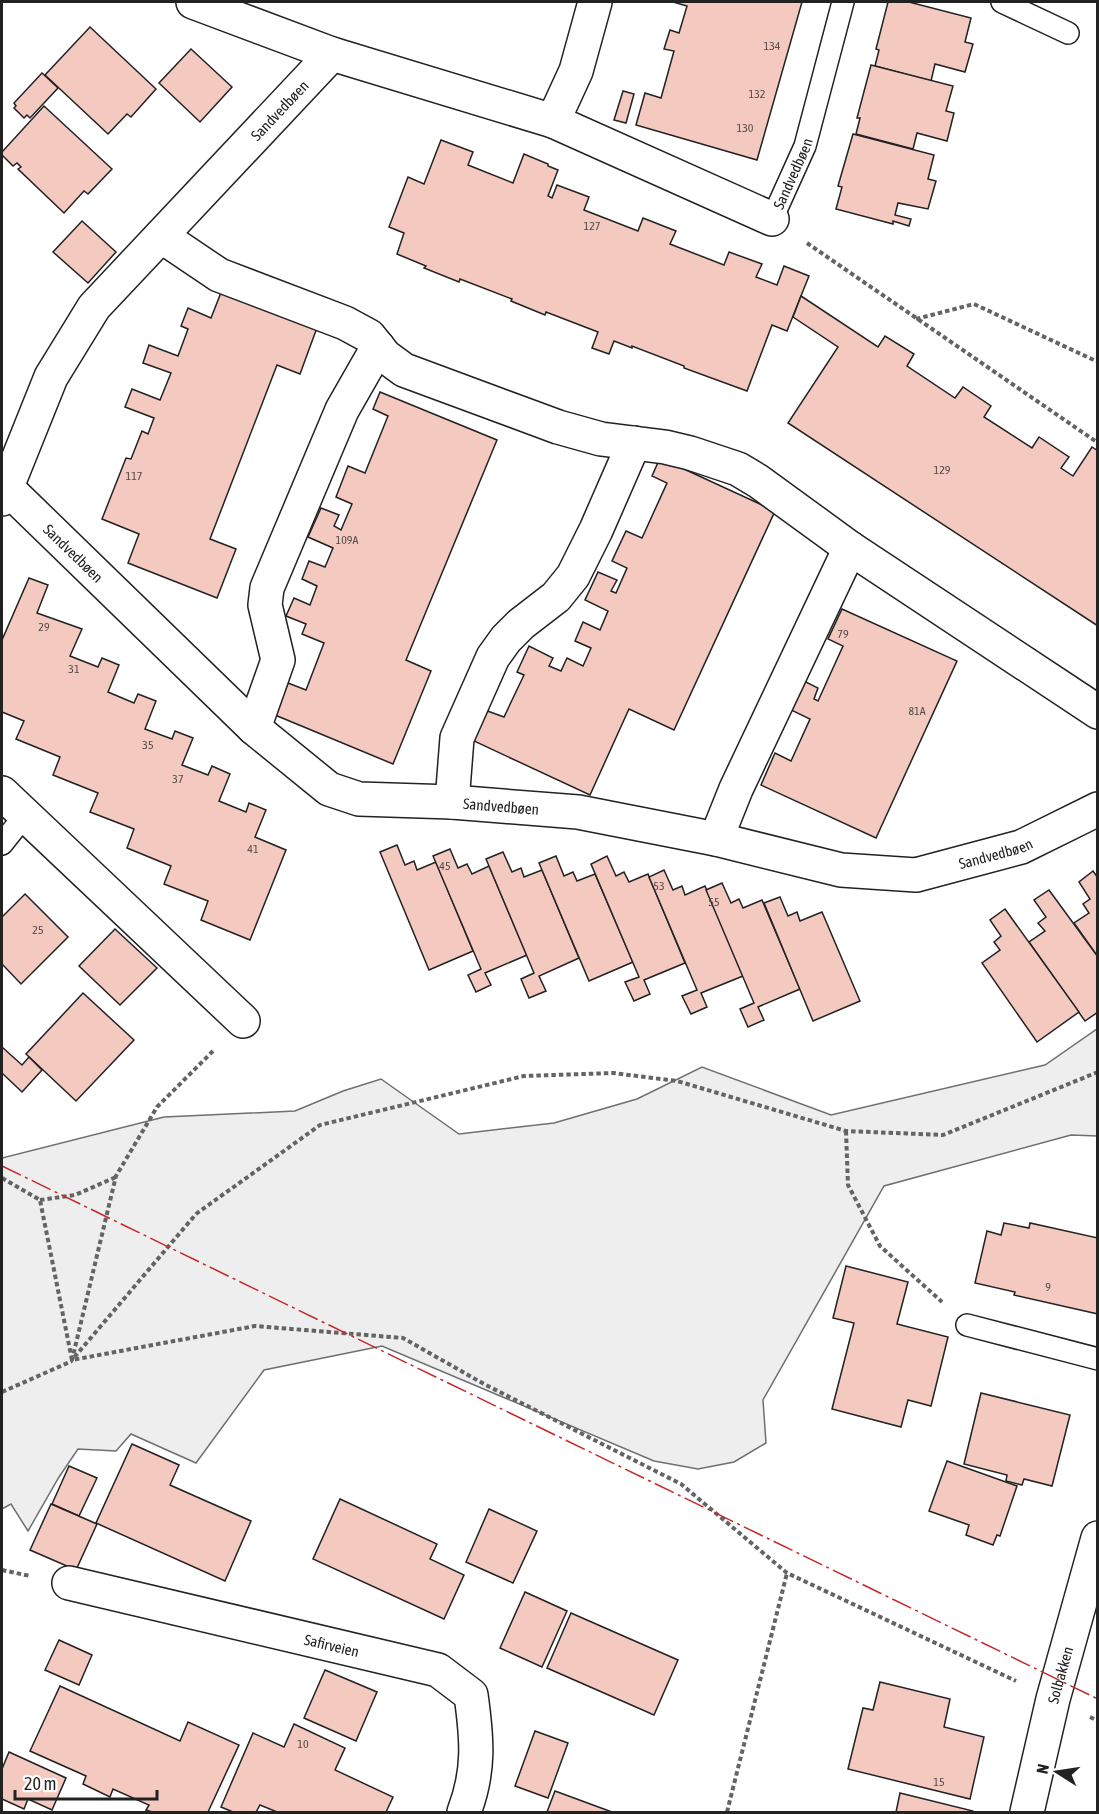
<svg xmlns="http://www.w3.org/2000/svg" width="1099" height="1814" viewBox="0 0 1099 1814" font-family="'Asap Condensed',sans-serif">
	<rect width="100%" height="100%" fill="#fff"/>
	<polygon fill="#eee" stroke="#6f6f6f" stroke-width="1.5" points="1097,1029 1097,1136 1071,1135 884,1186 763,1400 766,1443 734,1462 698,1469 654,1461 382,1346 264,1370 196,1463 131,1434 116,1451 78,1449 59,1477 28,1531 11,1504 2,1509 2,1158 164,1117 295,1111 343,1091 381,1079 459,1134 554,1123 637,1099 702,1067 831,1115 1045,1065"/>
	<g fill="#f3c9c0" stroke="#222" stroke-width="1.5">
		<polygon points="673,2 802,2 757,160 636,125 645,93 661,98 674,51 664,49 670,30 679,33 687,6"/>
		<polygon points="888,2 909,2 971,18 965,42 973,44 965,72 935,64 931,81 875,66 879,50 876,49"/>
		<polygon points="90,27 156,89 131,117 127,114 108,134 45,75"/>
		<polygon points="191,49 232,87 200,122 159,83"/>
		<polygon points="871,65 953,86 946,111 954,113 947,141 917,133 913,149 856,134 860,118 857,118"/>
		<polygon points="42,73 58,88 30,118 27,115 24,118 14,108 16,106 14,103"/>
		<polygon points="623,91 634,94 626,123 614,120"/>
		<polygon points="44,106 112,169 88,194 84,191 64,213 18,169 21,167 17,163 13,166 2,155 2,152"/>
		<polygon points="853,134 934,155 928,179 936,181 928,209 898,203 895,215 911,219 909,226 893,221 893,224 836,209 842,187 838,186"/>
		<polygon points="441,140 473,152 468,165 513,183 524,154 548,164 548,166 558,170 548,196 552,198 557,185 589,197 584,210 638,231 643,218 676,231 670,244 724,265 729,252 762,264 756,277 777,285 784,266 809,276 787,331 772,325 747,391 684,368 684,366 632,346 632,348 614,341 609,354 592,348 598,332 546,312 545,315 511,301 512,299 460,279 459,282 424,268 426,266 397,254 404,233 389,227 408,177 424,184"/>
		<polygon points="82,221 116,252 88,283 53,252"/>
		<polygon points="222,290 318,325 300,374 277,365 210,539 236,549 217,598 128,563 139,534 102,519 126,458 131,459 142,431 148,434 154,418 125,407 132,389 160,400 171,373 143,363 149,345 178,356 188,329 181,326 188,308 211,318"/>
		<polygon points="801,296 878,347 885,336 914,354 907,366 955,398 963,387 991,406 984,417 1032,448 1039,437 1069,457 1061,468 1073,476 1092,447 1098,451 1098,626 788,423 838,347 793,317"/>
		<polygon points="380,392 497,440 406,660 431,671 393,764 275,715 288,683 306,690 324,643 302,634 306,624 286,616 294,598 310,605 317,586 302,579 309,561 325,567 333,548 308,537 321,508 339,515 334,526 341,530 352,504 336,497 348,466 365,473 388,416 373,409"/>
		<polygon points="660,458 775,511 674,730 629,709 590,795 474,741 475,739 469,736 482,709 504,717 524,675 517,672 529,646 553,658 549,666 561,671 567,658 583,666 591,648 575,641 583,622 600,630 608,611 585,600 598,572 617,580 611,591 616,593 627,568 612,561 626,531 642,538 667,483 652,476"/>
		<polygon points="29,578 48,585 37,613 82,629 70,656 98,667 102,658 119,665 108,692 134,703 138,694 156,701 145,729 172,739 175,731 193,738 182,765 208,775 212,766 230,774 219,801 246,812 249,803 266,810 255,837 286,850 250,940 201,920 208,901 164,884 171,866 127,848 134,829 90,812 98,793 53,775 60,757 16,739 24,721 2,712 2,640"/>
		<polygon points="842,609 957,661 876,838 761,785 775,753 791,761 810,719 787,708 800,679 818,688 814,699 818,701 843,646 828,639"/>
		<polygon points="397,845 405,865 414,861 417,870 436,862 473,951 429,970 380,852"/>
		<polygon points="450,849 458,868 467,864 472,874 489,866 527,955 485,973 491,985 476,992 468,975 481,969 433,856"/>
		<polygon points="503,852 512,872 521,868 524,877 542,870 579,958 539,976 546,991 529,998 521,979 534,973 486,859"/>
		<polygon points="556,856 564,876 573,872 577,881 595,874 633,962 589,981 539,863"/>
		<polygon points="607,856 616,876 624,872 629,882 648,874 685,963 644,980 650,994 634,1001 625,982 639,977 591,864"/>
		<polygon points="664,870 673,890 682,886 685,895 705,886 743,976 701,993 707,1007 691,1014 682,996 697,990 649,877"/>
		<polygon points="1093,871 1098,878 1098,957 1074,923 1089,913 1083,904 1090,899 1079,882"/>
		<polygon points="722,883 731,903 739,899 743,908 762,900 800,989 758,1007 764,1020 748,1027 740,1009 754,1003 706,890"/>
		<polygon points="1049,890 1098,957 1098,1012 1085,1021 1029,942 1045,931 1038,923 1046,917 1034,900"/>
		<polygon points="25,894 68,937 21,984 2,964 2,917"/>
		<polygon points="780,897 788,916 797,912 800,921 822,912 860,1001 813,1021 764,903"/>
		<polygon points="1005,909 1079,1012 1037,1042 982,963 1000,950 994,942 1001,936 990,920"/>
		<polygon points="115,929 157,968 120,1005 79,966"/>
		<polygon points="83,993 134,1040 76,1101 26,1054"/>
		<polygon points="2,1047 22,1065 29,1057 42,1070 22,1092 3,1074 2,1075"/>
		<polygon points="1004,1223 1029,1228 1030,1223 1098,1238 1098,1314 1014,1295 1015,1292 975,1283 987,1231 1001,1235"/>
		<polygon points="846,1266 908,1282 897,1324 948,1337 931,1406 908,1400 901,1427 832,1409 854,1323 833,1318"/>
		<polygon points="981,1393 1070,1415 1052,1486 1024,1479 1022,1485 1006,1481 1007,1475 964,1464"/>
		<polygon points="132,1444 179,1465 170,1485 251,1521 225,1581 96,1523"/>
		<polygon points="947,1461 1017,1486 1000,1536 997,1535 993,1545 966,1535 969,1525 929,1511"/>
		<polygon points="69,1466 97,1478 79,1516 52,1504"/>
		<polygon points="340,1499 437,1544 430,1559 464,1575 444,1619 313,1559"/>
		<polygon points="51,1504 97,1524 76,1570 30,1550"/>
		<polygon points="489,1509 537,1531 513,1583 466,1562"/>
		<polygon points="525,1592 567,1611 542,1667 500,1648"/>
		<polygon points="571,1613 678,1660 654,1715 547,1668"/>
		<polygon points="59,1640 92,1655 79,1685 45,1670"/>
		<polygon points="325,1670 377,1692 356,1741 304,1718"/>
		<polygon points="880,1682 950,1699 944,1727 984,1737 970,1799 848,1769 863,1708 873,1710"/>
		<polygon points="60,1686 180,1741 188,1722 239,1745 208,1812 152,1812 146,1810 149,1805 113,1789 110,1797 83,1784 86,1776 30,1751"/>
		<polygon points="294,1724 345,1748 335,1770 393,1797 386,1812 277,1812 260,1805 256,1812 233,1812 221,1807 253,1733 284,1747"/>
		<polygon points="535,1731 568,1743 548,1798 515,1786"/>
		<polygon points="9,1752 66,1778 52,1810 28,1799 24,1809 2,1799 2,1769"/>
		<polygon points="555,1791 612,1812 547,1812"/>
		<polygon points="900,1793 973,1811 973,1812 896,1812"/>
	</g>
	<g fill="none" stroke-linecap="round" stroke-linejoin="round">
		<defs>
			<g id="lane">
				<polyline points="1002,2 1068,33"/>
				<path id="s1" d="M772,219L805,146L843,2"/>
				<polyline points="2,844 25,815"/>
				<polyline points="967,1325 1098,1359"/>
			</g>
			<g id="street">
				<polyline points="193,2 332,54 553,121 772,219"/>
				<polyline points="553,121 576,71 595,2"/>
				<polyline points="161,236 219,275 345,323 369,336 385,356 404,370 558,427 601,439 665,447 690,453 738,469 758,481 850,548 1098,712"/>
				<path id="s2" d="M7,488L254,728L329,789L359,799L452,802L578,812L716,839L841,870L916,875L1021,847L1098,809"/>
				<path id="s3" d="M2,499L51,377L94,307L332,54"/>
				<polyline points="254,728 278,660 265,605 267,588 342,410 378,347"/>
				<polyline points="2,793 243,1021"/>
				<polyline points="452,802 457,738 493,657 506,639 521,624 556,597 573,576 596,530 634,443"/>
				<polyline points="716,839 736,789 850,548"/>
				<path id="s4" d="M69,1583L438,1670L471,1695C477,1738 480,1771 464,1812"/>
				<path id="s5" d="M1027,1812L1053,1699L1098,1538"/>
			</g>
		</defs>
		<use href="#lane" stroke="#222" stroke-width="24"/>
		<use href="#street" stroke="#222" stroke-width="36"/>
		<g stroke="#646464" stroke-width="4" stroke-dasharray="4.5 3" stroke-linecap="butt">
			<polyline points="807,243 1098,443"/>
			<polyline points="916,319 974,304 1098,362"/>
			<polyline points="213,1051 157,1107 116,1176 72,1360 196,1214 320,1125 524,1076 613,1073 677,1081 846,1131 943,1135 1098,1072"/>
			<polyline points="846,1131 848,1185 880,1246 942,1302"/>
			<polyline points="2,1178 40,1200 72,1360 255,1326 403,1338 484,1384 681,1484 787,1573 1016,1681"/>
			<polyline points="40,1200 75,1195 116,1177"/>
			<polyline points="2,1392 72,1361"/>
			<polyline points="2,1570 30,1576"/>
			<polyline points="1090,1717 1098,1721"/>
			<polyline points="727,1812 787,1573"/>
		</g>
		<use href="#lane" stroke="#fff" stroke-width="21"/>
		<use href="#street" stroke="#fff" stroke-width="33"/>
		<polyline stroke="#c62828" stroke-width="1.5" stroke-dasharray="21 4.5 3 4.5" stroke-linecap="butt" points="2,1166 1098,1699"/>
	</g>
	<g text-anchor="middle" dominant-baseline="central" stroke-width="4.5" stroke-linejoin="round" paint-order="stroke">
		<g font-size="12" fill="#564c4a">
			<text x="772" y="46">134</text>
			<text x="757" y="94">132</text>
			<text x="745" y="128">130</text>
			<text x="592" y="226">127</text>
			<text x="942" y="470">129</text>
			<text x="134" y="476">117</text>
			<text x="347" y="540">109A</text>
			<text x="44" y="627">29</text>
			<text x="843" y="634">79</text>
			<text x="74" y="669">31</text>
			<text x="917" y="711">81A</text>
			<text x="148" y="745">35</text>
			<text x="178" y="779">37</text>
			<text x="253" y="849">41</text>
			<text x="445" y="866">45</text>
			<text x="659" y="886">53</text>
			<text x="714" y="902">55</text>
			<text x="38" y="930">25</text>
			<text x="1048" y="1287">9</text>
			<text x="303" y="1744">10</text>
			<text x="939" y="1782">15</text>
		</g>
		<g font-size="15" fill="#222" stroke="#fff">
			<text stroke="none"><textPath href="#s3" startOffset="484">Sandvedbøen</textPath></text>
			<text stroke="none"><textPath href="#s1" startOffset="50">Sandvedbøen</textPath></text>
			<text stroke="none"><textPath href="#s2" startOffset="93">Sandvedbøen</textPath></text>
			<text stroke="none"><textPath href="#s2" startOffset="615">Sandvedbøen</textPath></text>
			<text stroke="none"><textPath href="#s2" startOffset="1119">Sandvedbøen</textPath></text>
			<text stroke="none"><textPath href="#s4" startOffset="270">Safirveien</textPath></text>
			<text stroke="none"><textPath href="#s5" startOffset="141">Solbakken</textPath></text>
		</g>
	</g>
	<rect width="1099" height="1814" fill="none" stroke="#222222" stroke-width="6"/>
	<g transform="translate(1057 1772) rotate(282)" stroke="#ffffff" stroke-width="4.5" paint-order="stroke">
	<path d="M0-4.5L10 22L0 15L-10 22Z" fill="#222222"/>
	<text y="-9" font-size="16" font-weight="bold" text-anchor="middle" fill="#222222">N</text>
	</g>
	<path d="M15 1790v9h142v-9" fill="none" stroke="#222222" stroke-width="3"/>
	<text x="24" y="1790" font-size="18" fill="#222222" stroke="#ffffff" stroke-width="4.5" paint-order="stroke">20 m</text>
</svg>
